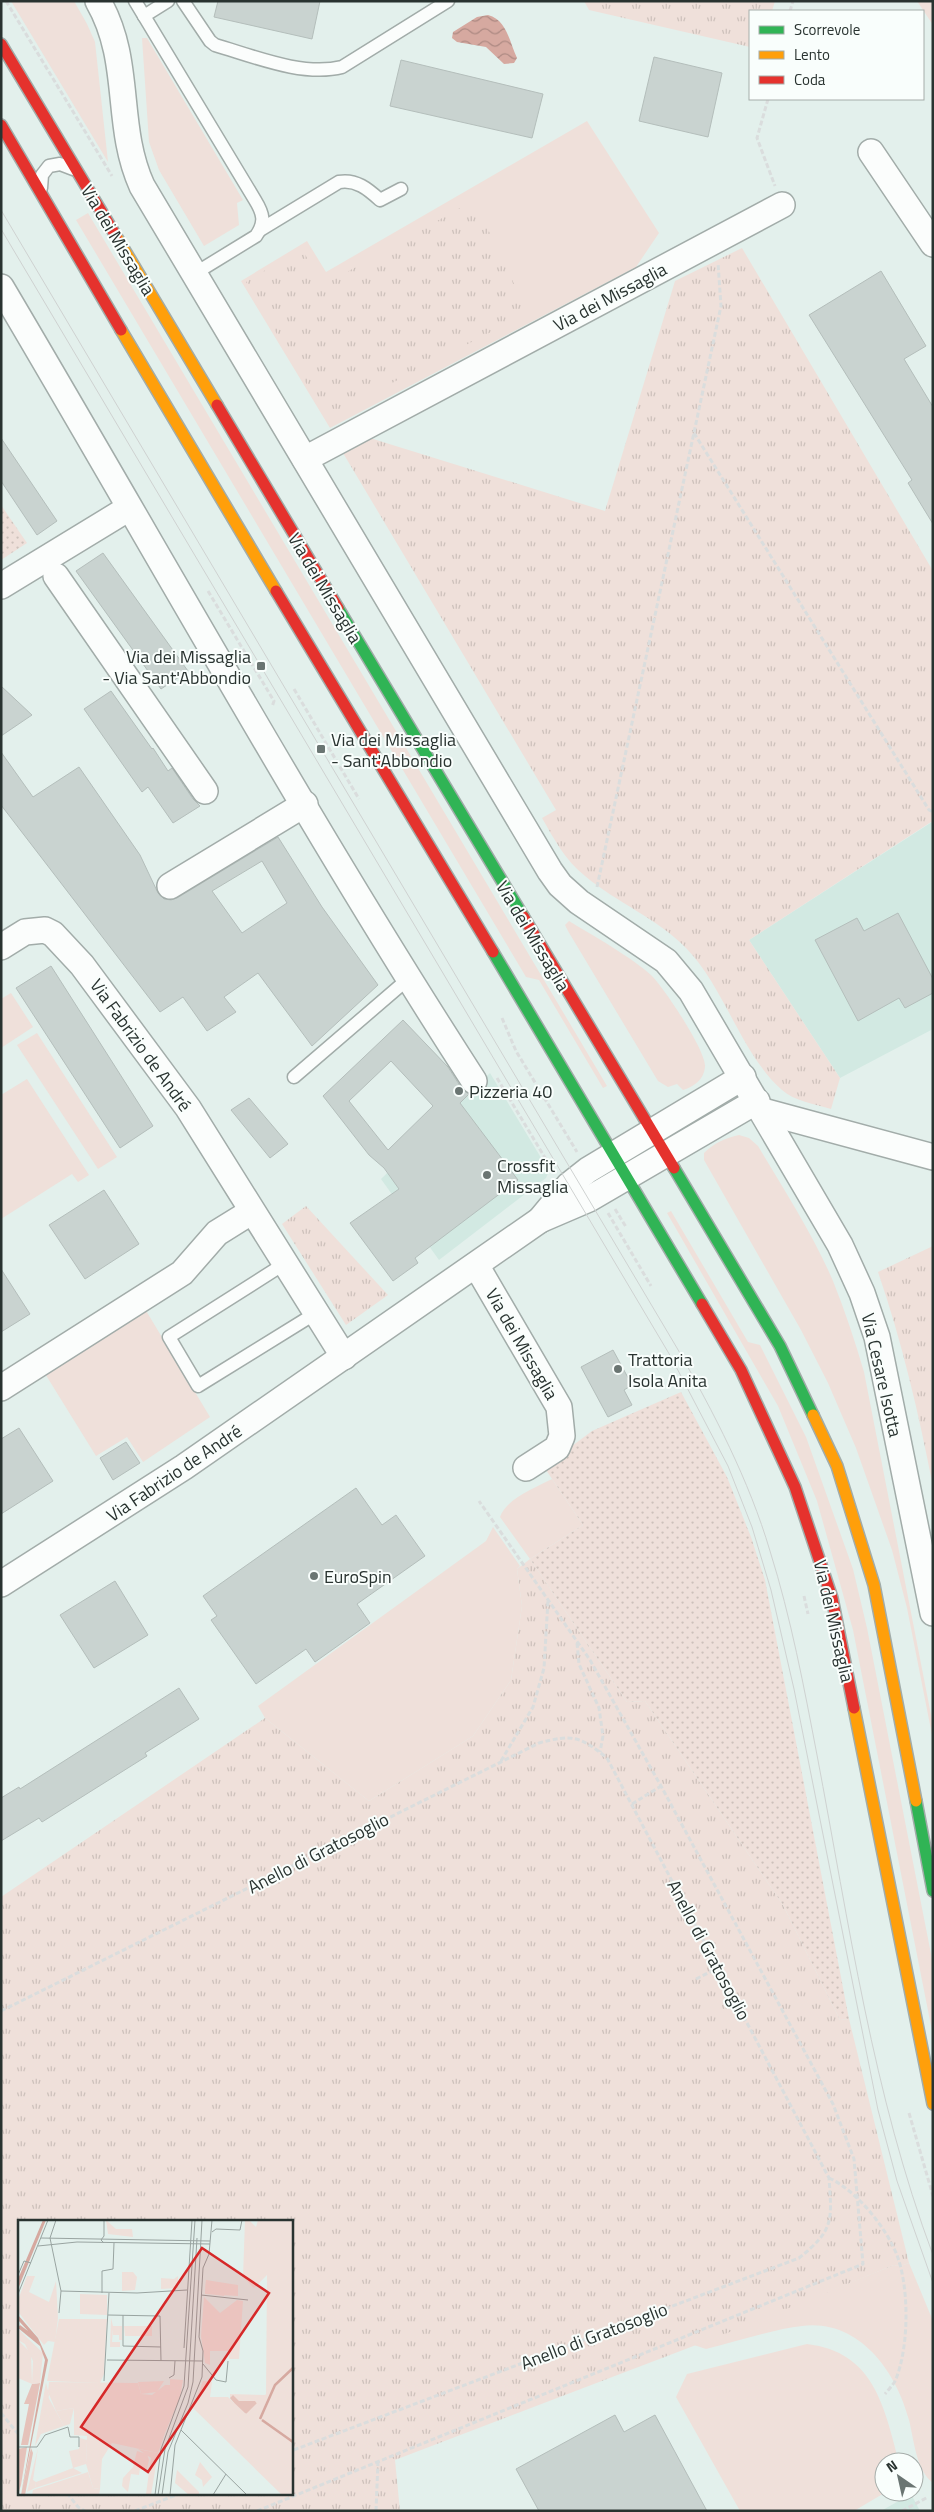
<svg xmlns="http://www.w3.org/2000/svg" width="934" height="2512" viewBox="0 0 934 2512" font-family="'Titillium Web',sans-serif">
	<defs>
		<pattern id="park-tufts" width="24" height="20" patternUnits="userSpaceOnUse" patternTransform="scale(1.25)"><rect width="24" height="20" fill="#efe0da"/><path d="M3 7l-1-3M5 7V3M7 7l1-3M15 17l-1-3M17 17v-4M19 17l1-3" fill="none" stroke="#cdc1bb"/></pattern>
		<pattern id="garden-dots" width="8" height="8" patternUnits="userSpaceOnUse" patternTransform="scale(1.25)"><rect width="8" height="8" fill="#efe0da"/><path d="M2 2h.1M6 6h.1" fill="none" stroke="#cdc1bb" stroke-width="1.8" stroke-linecap="round"/></pattern>
		<pattern id="water-waves" width="16" height="10" patternUnits="userSpaceOnUse" patternTransform="scale(1.25)"><rect width="16" height="10" fill="#d6a9a0"/><path d="M0 5q4-4 8 0t8 0" fill="none" stroke="#ae8a83"/></pattern>
	</defs>
	<rect width="100%" height="100%" fill="#e3f0ec"/>
	<g fill="#d2e9e2">
		<polygon points="932,822 933,1029 840,1078 749,940"/>
		<polygon points="490,1073 549,1171 546,1178 439,1260 381,1179"/>
		<polygon points="911,2494 920,2511 881,2511"/>
	</g>
	<g fill="#efe0da">
		<polygon points="11,1 74,1 87,24 95,42 108,162"/>
		<polygon points="142,38 147,38 243,200 237,203 239,225 204,246 159,170 149,142"/>
		<polygon points="587,121 659,233 636,267 330,428 241,281 307,241 326,272"/>
		<polygon points="88,213 607,1086 603,1088 539,980 526,977 76,220"/>
		<path d="M569,921C592,935 633,958 652,976C664,988 707,1052 705,1067C704,1080 693,1087 683,1090L677,1084L668,1087L658,1081L568,931L565,925Z"/>
		<polygon points="11,993 33,1027 1,1048 1,999"/>
		<polygon points="37,1033 117,1157 98,1169 17,1045"/>
		<polygon points="27,1079 89,1175 78,1182 72,1174 1,1219 1,1095"/>
		<path d="M739,1135L749,1138L758,1146C784,1190 813,1234 833,1281C845,1311 855,1341 864,1372L933,1725V1740L907,1608L892,1550L856,1448L828,1383L801,1330L704,1160V1153C714,1143 725,1138 739,1135Z"/>
		<polygon points="671,1211 748,1342 760,1345 806,1437 853,1569 867,1628 933,1964 933,2036 853,1630 817,1501 778,1406 667,1213"/>
		<polygon points="145,1309 210,1417 143,1462 127,1437 96,1456 44,1372"/>
		<path d="M552,1479L583,1525L530,1559L500,1517C507,1498 535,1488 552,1479Z"/>
		<polygon points="493,1527 520,1566 517,1569 522,1606 511,1680 473,1736 369,1801 265,1718 258,1706 486,1541"/>
		<path d="M909,2263L933,2321V2483C916,2470 914,2440 909,2420C896,2371 859,2319 802,2326C774,2329 735,2342 706,2349L694,2345L894,2265L900,2266Z"/>
		<path d="M807,2344C874,2352 884,2406 899,2462H884L886,2492L854,2511H740L676,2397L687,2374Z"/>
	</g>
	<g fill="url(#park-tufts)" fill-rule="evenodd">
		<polygon points="584,1 775,1 772,11 750,11 750,47 589,10"/>
		<polygon points="917,1 933,1 933,25"/>
		<polygon points="474,200 528,313 326,417 246,282 301,248 324,285"/>
		<path d="M742,248L933,571V823L931,822L749,940L840,1078L831,1109C815,1104 794,1101 782,1090C741,1054 725,988 686,948C657,918 617,903 585,876C565,860 554,839 542,818L556,810L343,453L370,438L605,511L675,281Z"/>
		<polygon points="306,1206 388,1295 346,1325 282,1224"/>
		<path d="M933,1246V1487C919,1414 902,1342 878,1272Z"/>
		<path d="M530,1559L627,1702L645,1701L783,1905L840,2020L849,2019L909,2263L900,2266L894,2265L725,2334L395,2460L400,2511H1V1897L265,1718L369,1801L473,1736L511,1680L522,1606L517,1569ZM19,2221H291V2493H19Z"/>
	</g>
	<g fill="url(#garden-dots)">
		<polygon points="1,505 27,543 1,560"/>
		<polygon points="681,1392 727,1477 751,1537 765,1580 849,2019 840,2020 783,1905 645,1701 627,1702 530,1559 583,1525 544,1467 592,1431"/>
	</g>
	<path fill="url(#water-waves)" d="M488,15C507,20 509,41 517,58L514,63L504,64L486,47L457,42L452,38L453,32L477,17Z"/>
	<g fill="#c9d3d0" stroke="#b4bebb" fill-rule="evenodd">
		<polygon points="218,1 320,1 312,39 214,17"/>
		<polygon points="654,57 722,73 708,137 639,121"/>
		<polygon points="401,60 543,94 532,138 390,106"/>
		<polygon points="881,271 926,346 904,359 933,407 933,524 908,483 912,480 809,315"/>
		<polygon points="1,438 57,521 37,535 1,481"/>
		<polygon points="103,553 188,671 161,689 76,571"/>
		<polygon points="1,686 32,715 1,736"/>
		<polygon points="111,691 152,749 153,748 168,771 172,768 193,799 200,806 173,823 148,787 142,792 84,709"/>
		<path d="M1,752L33,797L79,767L140,855L158,893L164,899L171,900L177,898L278,837L322,907L378,985L312,1046L258,973L224,997L236,1012L207,1031L183,997L160,1012L1,805ZM262,861L287,903L242,933L212,891Z"/>
		<polygon points="898,913 933,979 933,993 905,1008 899,998 858,1021 815,940 857,918 864,931"/>
		<polygon points="51,966 153,1126 120,1148 16,988"/>
		<path d="M403,1020L448,1067L462,1089L469,1094L460,1103L518,1180L415,1258L418,1263L393,1281L350,1223L399,1189L384,1168L369,1155L323,1096ZM391,1061L433,1106L388,1150L349,1101Z"/>
		<polygon points="249,1098 288,1144 270,1158 231,1110"/>
		<polygon points="104,1190 139,1244 85,1279 49,1225"/>
		<polygon points="1,1269 30,1314 1,1332"/>
		<polygon points="613,1350 632,1385 624,1390 632,1405 608,1417 581,1367"/>
		<polygon points="19,1428 53,1481 1,1514 1,1439"/>
		<polygon points="126,1442 140,1463 113,1480 100,1458"/>
		<polygon points="356,1488 382,1525 396,1515 425,1556 357,1604 370,1623 315,1662 306,1649 256,1684 211,1620 217,1616 203,1596"/>
		<polygon points="115,1581 148,1635 94,1668 60,1615"/>
		<polygon points="179,1688 199,1719 145,1753 147,1756 42,1822 39,1818 1,1841 1,1798 19,1787 20,1789"/>
		<polygon points="615,2415 624,2432 655,2415 707,2511 539,2511 516,2469"/>
	</g>
	<g fill="none" stroke-linecap="round" stroke-linejoin="round">
		<defs>
			<g id="lane">
				<path d="M135,1L255,200C263,213 266,222 256,236L194,274"/>
				<path d="M183,1L210,41L215,45C253,56 303,77 342,67L448,1"/>
				<polyline points="144,16 168,1"/>
				<polyline points="41,188 42,175 49,166 60,164 73,169"/>
				<path d="M260,230L339,182C356,179 368,189 380,200L401,189"/>
				<polyline points="294,1077 408,979"/>
				<polyline points="284,1264 169,1337 198,1386 316,1313"/>
			</g>
			<g id="street">
				<path d="M98,1C133,62 114,124 142,186L550,871L560,885L579,902L666,961L691,991L840,1245L862,1293L877,1337L933,1613"/>
				<polyline points="871,152 933,244"/>
				<path d="M1,287C158,552 307,823 474,1081"/>
				<polyline points="305,459 782,205"/>
				<polyline points="56,576 205,791"/>
				<polyline points="1,586 129,508"/>
				<polyline points="170,886 305,804"/>
				<polyline points="1,947 25,932 45,930 53,934 82,965 188,1108 344,1357"/>
				<polyline points="763,1111 933,1157"/>
				<polyline points="540,1220 569,1185 588,1170 743,1077"/>
				<polyline points="476,1265 559,1407 562,1436 557,1448 526,1468"/>
				<polyline points="1,1388 182,1273 217,1233 251,1212"/>
				<polyline points="1,1584 184,1467 540,1220 589,1199 757,1101"/>
			</g>
			<g id="fast">
				<polyline points="338,608 523,916"/>
				<polyline points="493,952 702,1304"/>
				<polyline points="674,1168 780,1346 813,1415"/>
				<polyline points="916,1801 933,1891"/>
			</g>
			<g id="slow">
				<polyline points="116,236 217,405"/>
				<polyline points="121,330 276,591"/>
				<polyline points="813,1415 837,1466 874,1585 916,1801"/>
				<polyline points="854,1708 933,2104"/>
			</g>
			<g id="jam">
				<polyline points="1,44 116,236"/>
				<polyline points="1,125 121,330"/>
				<polyline points="217,405 338,608"/>
				<polyline points="276,591 493,952"/>
				<polyline points="523,916 674,1168"/>
				<polyline points="702,1304 741,1370 795,1487 832,1598 854,1708"/>
			</g>
		</defs>
		<use href="#lane" stroke="#a2aca9" stroke-width="15"/>
		<use href="#street" stroke="#a2aca9" stroke-width="28"/>
		<use href="#fast" stroke="#a2aca9" stroke-width="14"/>
		<use href="#slow" stroke="#a2aca9" stroke-width="14"/>
		<use href="#jam" stroke="#a2aca9" stroke-width="14"/>
		<g stroke="#dadddd" stroke-width="3" stroke-dasharray="5 2.5" stroke-linecap="butt">
			<polyline points="6,1 112,176"/>
			<polyline points="790,11 793,1"/>
			<polyline points="768,99 757,138 775,186"/>
			<polyline points="694,433 929,810 933,812"/>
			<polyline points="208,591 274,701 272,707"/>
			<polyline points="294,689 359,799"/>
			<polyline points="597,887 721,306 718,263"/>
			<polyline points="502,1018 516,1051 577,1152"/>
			<polyline points="497,1078 553,1171"/>
			<polyline points="615,1209 626,1227"/>
			<polyline points="608,1213 651,1286"/>
			<polyline points="804,1596 808,1614"/>
			<polyline points="577,1643 579,1664 599,1708 603,1736 600,1752"/>
			<polyline points="501,1761 533,1707 544,1668 548,1600"/>
			<polyline points="632,1804 661,1786"/>
			<polyline points="696,1979 718,1968"/>
			<path d="M1,2011L539,1743C572,1734 580,1736 607,1758L829,2178C832,2221 834,2230 799,2258L291,2451"/>
			<polyline points="909,2113 933,2196"/>
			<path d="M829,2178C856,2190 888,2229 898,2258C909,2290 909,2346 896,2379C894,2384 889,2389 885,2394"/>
			<polyline points="1,2413 19,2435"/>
			<polyline points="67,2493 78,2507 85,2511"/>
			<polyline points="135,2511 181,2493"/>
			<polyline points="257,2511 863,2264 854,2159 833,2104 661,1786 590,1660 479,1501"/>
			<polyline points="376,2511 378,2461"/>
			<polyline points="902,2511 928,2497"/>
		</g>
		<use href="#lane" stroke="#fbfdfc" stroke-width="12"/>
		<use href="#street" stroke="#fbfdfc" stroke-width="25"/>
		<use href="#fast" stroke="#30b455" stroke-width="11"/>
		<use href="#slow" stroke="#ff9f0a" stroke-width="11"/>
		<use href="#jam" stroke="#e5322d" stroke-width="11"/>
		<g stroke="#cfd2d1" stroke-width="1">
			<path d="M1,210L677,1348C714,1413 749,1480 770,1551C791,1618 804,1687 817,1755C849,1923 873,2095 933,2255"/>
			<polyline points="1,229 671,1357 728,1466 752,1527 771,1590 794,1689 878,2110 897,2181 933,2283"/>
		</g>
	</g>
	<g fill="#6a7572" stroke="#f9fefc" stroke-width="2">
		<rect x="256" y="661" width="10" height="10" rx="2.5"/>
		<rect x="316" y="744" width="10" height="10" rx="2.5"/>
		<circle cx="459" cy="1091" r="5"/>
		<circle cx="487" cy="1175" r="5"/>
		<circle cx="618" cy="1369" r="5"/>
		<circle cx="314" cy="1576" r="5"/>
	</g>
	<g text-anchor="middle" dominant-baseline="central" stroke-width="4" stroke-linejoin="round" paint-order="stroke">
		<g font-size="18" fill="#293330" stroke="#f9fefc">
			<text transform="translate(118 240) rotate(59)">Via dei Missaglia</text>
			<text transform="translate(610 297) rotate(-28)">Via dei Missaglia</text>
			<text transform="translate(325 588) rotate(59)">Via dei Missaglia</text>
			<text transform="translate(533 936) rotate(59)">Via dei Missaglia</text>
			<text transform="translate(141 1045) rotate(54)">Via Fabrizio de André</text>
			<text transform="translate(522 1344) rotate(60)">Via dei Missaglia</text>
			<text transform="translate(882 1375) rotate(77)">Via Cesare Isotta</text>
			<text transform="translate(174 1473) rotate(-34)">Via Fabrizio de André</text>
			<text transform="translate(834 1621) rotate(77)">Via dei Missaglia</text>
			<text transform="translate(318 1853) rotate(-27)">Anello di Gratosoglio</text>
			<text transform="translate(709 1950) rotate(62)">Anello di Gratosoglio</text>
			<text transform="translate(594 2336) rotate(-21)">Anello di Gratosoglio</text>
		</g>
		<g font-size="18" fill="#293330" stroke="#f9fefc" text-anchor="start">
			<text x="251" y="656" text-anchor="end">Via dei Missaglia<tspan x="251" dy="21">- Via Sant'Abbondio</tspan></text>
			<text x="331" y="739">Via dei Missaglia<tspan x="331" dy="21">- Sant'Abbondio</tspan></text>
			<text x="469" y="1091">Pizzeria 40</text>
			<text x="497" y="1165">Crossfit<tspan x="497" dy="21">Missaglia</tspan></text>
			<text x="628" y="1359">Trattoria<tspan x="628" dy="21">Isola Anita</tspan></text>
			<text x="324" y="1576">EuroSpin</text>
		</g>
	</g>
	<g transform="translate(18 2220)">
		<rect width="275" height="275" fill="#e3f0ec"/>
		<path d="M88,0L98,9H114L115,17L90,14ZM188,60L220,65V76L187,74ZM62,74L89,75V95L62,94ZM93,98L95,106H104V120H101V112V115H95V109L94,122H102V127H92ZM41,99H89L86,154L82,163L29,161ZM106,106H134V116H107ZM0,120L13,133L14,164L0,158ZM146,161L139,172L123,174L120,162ZM212,174L248,175L229,194L212,178ZM29,175L46,206L23,214L17,226L19,214L23,213ZM20,228L15,260L18,262L17,268L9,272ZM120,229L140,233L133,275L128,274L133,238ZM119,231L129,234L131,240L129,249L122,248L121,255L113,254L110,272L104,266L105,258L115,247ZM182,242L194,257L185,267L184,260L177,255ZM70,252L75,268L82,269L81,275H14L15,270Z" fill="#efe0da"/>
		<path d="M22,163L10,225H3L11,184H6L14,164ZM249,163H261L262,166L246,200L274,220L272,227L244,210V204L237,202L235,195L214,191L216,183L212,178L215,175L221,181H237L242,188L250,176ZM9,227L3,265L0,275V229ZM13,228L15,233L7,275H3Z" fill="#e5c2ba"/>
		<path d="M227,0H231L238,7L240,0H275V275H264L175,188L185,161L194,162L192,177H210L228,194L248,174L249,55L236,68L225,57ZM104,52H115L119,57L117,70L104,71ZM9,56H17L11,72L31,82L38,61L40,98L37,122L30,121L26,125L1,93L0,80ZM188,60L208,65L206,76L187,73ZM186,77L202,93L219,80L225,81L221,139H211V131H192V145L187,143L183,116ZM31,162L120,163L123,174L134,175L147,165V213L140,233L94,223L84,239L82,269L75,268L68,244L69,216L56,215V188L38,191L30,172ZM159,250L181,272V275H171L157,263Z" fill="#efe0da"/>
		<path d="M160,56V68L143,69V58L156,59ZM0,109L25,133L22,163L14,164L15,141L7,124L0,120ZM152,159L165,160L162,178L147,213V165H152ZM28,162L31,175L23,214H19ZM56,188L52,204L46,206L38,191ZM62,218L69,220L68,244L55,248L64,253L17,268L18,262L55,248L51,231L61,229Z" fill="#efe0da"/>
		<path d="M25,0H28L0,69V59ZM0,95L20,118L30,140L3,275L27,140L22,126L0,108L2,105L10,111L0,100Z" fill="#d6a9a0"/>
		<path fill="none" stroke="#d6a9a0" stroke-width="2.5" d="M242,199L257,165L275,148M244,200L275,222"/>
		<path fill="none" stroke="#99a4a1" stroke-width="1" d="M38,0L32,18L43,71L41,93M86,0V16L83,20L86,23M194,12L198,9L222,10L224,0M23,18L192,21M20,26L59,22L192,24M0,55L6,41L13,43M43,71L119,73L169,70M84,73V51L95,49L96,23M0,74L30,0M183,75L230,80M90,95L142,96L143,141M105,95V126L143,127M166,128L174,0M89,140L185,141M185,144L198,160L208,162L210,141M151,158L156,155L157,141M86,161L91,73M163,210L229,275M0,227H19L27,215L50,207L52,217H61V227M137,275L143,229L166,166L177,0M140,275L147,229L170,167L179,18M144,275L150,232L170,183L175,162L184,0M152,275L157,225L184,157L185,131L181,117L185,48L191,34L194,0M195,275L208,254"/>
		<path fill="#d62828" fill-opacity="0.15" stroke="#d62828" stroke-width="2.5" d="M184,28L251,73L130,252L63,207Z"/>
		<rect width="275" height="275" fill="none" stroke="#293330" stroke-width="2.5"/>
	</g>
	<rect width="934" height="2512" fill="none" stroke="#293330" stroke-width="5"/>
	<rect x="749" y="10" width="175" height="90" fill="#f9fefc" stroke="#a6adaa"/>
	<rect x="759" y="26" width="25" height="8" fill="#30b455" stroke="#a6adaa"/>
	<text x="794" y="35" font-size="15" fill="#293330">Scorrevole</text>
	<rect x="759" y="51" width="25" height="8" fill="#ff9f0a" stroke="#a6adaa"/>
	<text x="794" y="60" font-size="15" fill="#293330">Lento</text>
	<rect x="759" y="76" width="25" height="8" fill="#e5322d" stroke="#a6adaa"/>
	<text x="794" y="85" font-size="15" fill="#293330">Coda</text>
	<g transform="translate(899 2477) rotate(326)"><circle r="24" fill="#f9fefc" stroke="#a6adaa"/>
	<path d="M0-4L9 19L0 12L-9 19Z" fill="#6a7572"/>
	<text y="-8" font-size="14" font-weight="bold" text-anchor="middle" fill="#293330">N</text>
	</g>
</svg>
